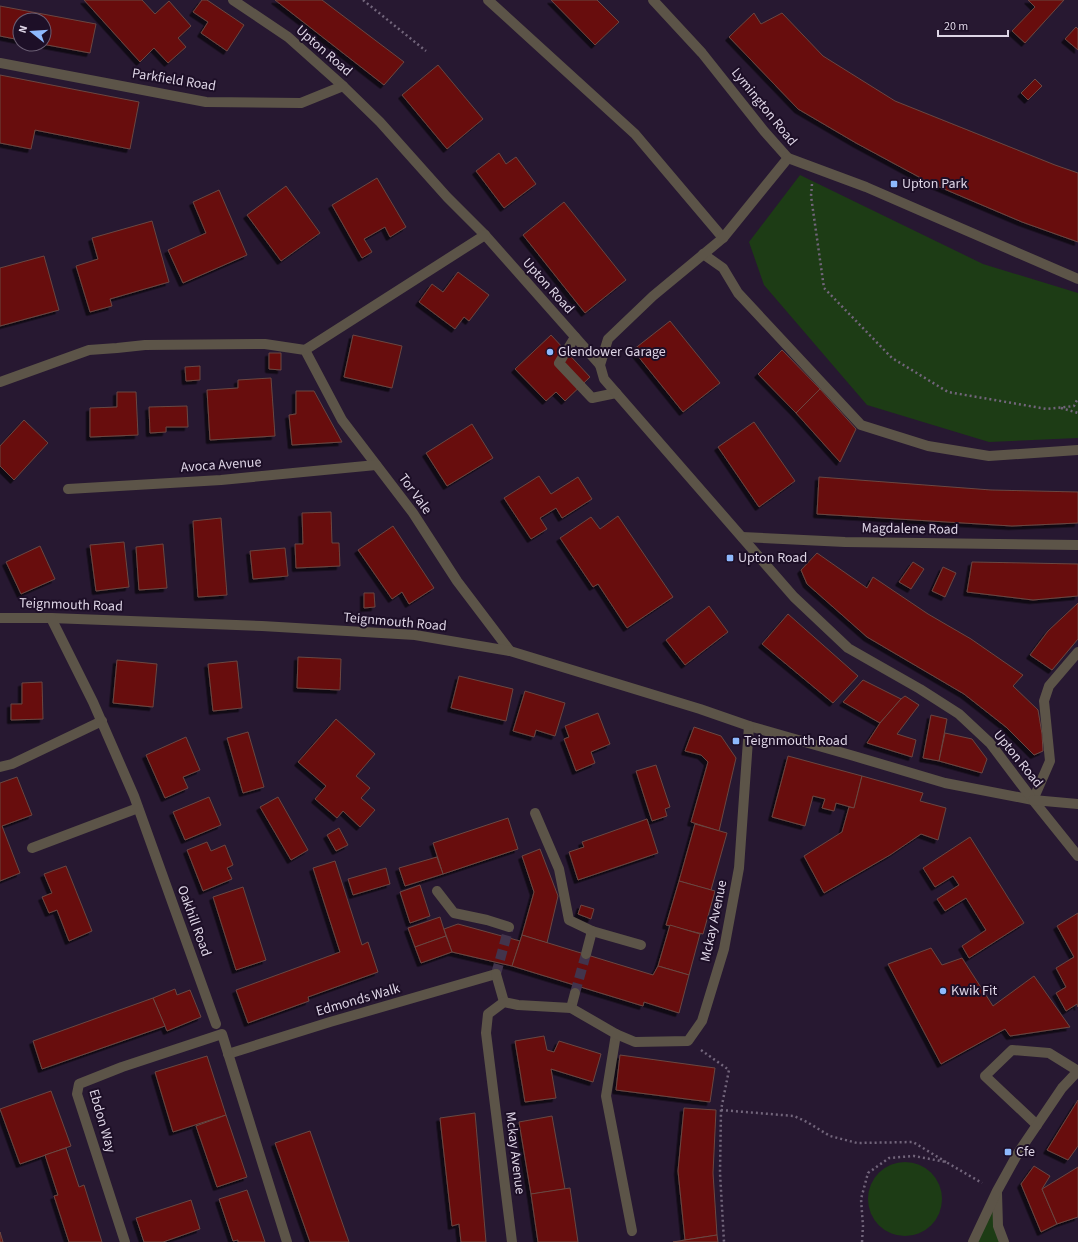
<svg xmlns="http://www.w3.org/2000/svg" width="1078" height="1242" viewBox="0 0 1078 1242" font-family="'Source Sans 3',sans-serif">
	<defs>
		<filter id="shadow"><feDropShadow dx="-3.5" dy="3.5" stdDeviation="0" flood-color="#0009"/></filter>
	</defs>
	<rect width="100%" height="100%" fill="#271831"/>
	<g fill="#1d3c15">
		<polygon points="800,175 983,264 1078,293 1078,438 989,442 867,405 764,285 749,242"/>
		<circle cx="905" cy="1199" r="37"/>
		<polygon points="997,1191 1004,1242 973,1242"/>
	</g>
	<g fill="#670d0b" stroke="#6a4742" filter="url(#shadow)">
		<polygon points="84,0 142,0 155,14 169,1 191,26 178,38 186,47 168,63 154,48 140,62"/>
		<polygon points="202,0 207,0 244,25 227,51 201,33 208,22 193,12"/>
		<polygon points="275,0 322,0 404,62 384,85"/>
		<polygon points="551,0 597,0 619,22 595,45"/>
		<polygon points="1028,0 1064,0 1025,43 1012,31 1035,7"/>
		<polygon points="0,6 96,24 90,53 42,44 44,44 44,20 20,20 20,40 0,36"/>
		<polygon points="754,13 761,24 782,13 823,56 895,101 1055,165 1078,173 1078,242 1022,222 930,183 856,143 798,109 729,37"/>
		<polygon points="1076,27 1078,29 1078,50 1065,39"/>
		<polygon points="438,65 483,119 447,149 402,95"/>
		<polygon points="0,75 139,102 130,149 35,130 31,149 0,143"/>
		<polygon points="1035,79 1042,86 1028,100 1021,93"/>
		<polygon points="499,153 506,164 516,157 536,184 504,208 476,171"/>
		<polygon points="377,178 406,227 390,237 385,227 364,239 372,252 362,258 332,205"/>
		<polygon points="286,186 320,233 281,261 247,215"/>
		<polygon points="219,190 247,255 183,283 168,250 206,233 193,202"/>
		<polygon points="564,202 626,280 585,313 523,235"/>
		<polygon points="152,221 169,282 110,299 112,306 90,312 76,266 98,259 92,238"/>
		<polygon points="44,256 59,310 0,326 0,268"/>
		<polygon points="458,272 489,295 469,321 464,317 455,329 419,302 432,284 443,292"/>
		<polygon points="670,321 720,383 683,412 633,350"/>
		<polygon points="353,335 402,346 392,388 344,377"/>
		<polygon points="551,335 590,377 565,401 556,392 546,401 515,369"/>
		<polygon points="782,350 820,389 796,413 758,374"/>
		<polygon points="269,353 281,353 281,370 269,369"/>
		<polygon points="200,366 200,380 186,381 185,367"/>
		<polygon points="271,378 275,436 210,440 207,390 238,388 238,380"/>
		<polygon points="820,389 856,429 840,462 796,413"/>
		<polygon points="296,391 314,391 342,442 292,445 289,415 296,414"/>
		<polygon points="117,392 136,392 138,435 90,437 90,408 117,407"/>
		<polygon points="187,406 188,427 166,427 166,432 150,433 149,407"/>
		<polygon points="24,420 48,443 14,480 0,466 0,446"/>
		<polygon points="754,422 795,481 759,507 718,447"/>
		<polygon points="472,424 493,458 447,486 426,453"/>
		<polygon points="539,476 551,494 578,477 592,499 562,518 556,508 540,518 547,529 531,539 504,498"/>
		<polygon points="819,477 991,490 1078,492 1078,523 1012,526 817,514"/>
		<polygon points="331,512 332,543 339,543 340,566 296,568 295,544 303,544 302,513"/>
		<polygon points="618,516 673,597 627,628 598,584 593,587 560,538 591,517 600,529"/>
		<polygon points="221,518 227,595 198,597 193,521"/>
		<polygon points="393,526 434,588 409,604 402,592 392,599 358,550"/>
		<polygon points="124,542 129,587 96,591 90,545"/>
		<polygon points="163,544 167,588 139,590 136,547"/>
		<polygon points="40,546 55,579 21,594 6,562"/>
		<polygon points="285,548 288,576 253,579 250,551"/>
		<polygon points="817,553 867,588 873,577 928,614 971,639 1023,675 1013,686 1038,710 1042,734 1043,751 1034,755 1006,727 964,694 867,637 807,584 801,570"/>
		<polygon points="913,562 924,569 911,589 899,582"/>
		<polygon points="972,562 1078,564 1078,596 1033,600 967,592"/>
		<polygon points="943,567 956,573 945,597 932,591"/>
		<polygon points="364,593 374,593 375,607 364,608"/>
		<polygon points="1078,603 1078,639 1052,670 1030,655 1048,631"/>
		<polygon points="709,606 728,632 685,665 666,640"/>
		<polygon points="788,614 858,676 833,703 762,644"/>
		<polygon points="298,657 341,659 340,690 297,688"/>
		<polygon points="117,660 157,664 153,707 113,703"/>
		<polygon points="237,661 242,708 213,711 208,664"/>
		<polygon points="459,676 513,689 506,721 451,708"/>
		<polygon points="863,680 901,699 880,723 843,702"/>
		<polygon points="42,682 43,719 11,720 11,704 22,704 22,683"/>
		<polygon points="525,691 565,703 555,736 536,730 534,737 513,731"/>
		<polygon points="905,696 919,705 897,734 916,740 912,757 867,743 880,723 901,699"/>
		<polygon points="598,713 610,744 591,752 595,763 576,771 564,739 569,737 565,726"/>
		<polygon points="931,715 947,719 939,761 923,758"/>
		<polygon points="336,719 375,754 356,776 370,788 361,798 375,810 360,827 343,811 337,818 315,799 326,786 298,762"/>
		<polygon points="694,727 721,736 736,758 719,831 691,822 708,762 701,755 685,751"/>
		<polygon points="248,732 264,787 243,793 227,738"/>
		<polygon points="945,733 972,739 987,759 982,773 939,761"/>
		<polygon points="186,737 200,770 183,777 188,788 165,798 146,755"/>
		<polygon points="788,756 862,776 854,808 836,803 834,811 822,808 825,799 813,796 805,826 772,817"/>
		<polygon points="656,765 670,807 665,809 667,816 652,821 636,771"/>
		<polygon points="862,776 923,793 920,801 946,808 938,840 921,834 890,855 824,893 804,856 842,832 849,807 854,808"/>
		<polygon points="17,777 32,815 2,826 20,873 0,881 0,783"/>
		<polygon points="209,797 221,825 185,840 173,812"/>
		<polygon points="278,797 308,850 291,860 260,807"/>
		<polygon points="508,818 518,849 443,874 433,843"/>
		<polygon points="647,819 658,853 578,880 569,852 584,847 582,842"/>
		<polygon points="695,824 727,833 711,890 679,881"/>
		<polygon points="339,828 348,845 336,851 327,835"/>
		<polygon points="970,837 1024,923 969,958 962,946 986,930 966,898 945,911 937,899 959,885 953,876 935,887 923,868"/>
		<polygon points="207,842 211,851 225,845 233,865 227,868 232,879 203,891 187,850"/>
		<polygon points="540,849 558,896 547,943 522,935 534,892 522,856"/>
		<polygon points="437,857 443,874 405,886 399,868"/>
		<polygon points="335,861 362,945 368,942 378,972 308,997 309,1001 248,1023 236,990 340,952 313,868"/>
		<polygon points="66,866 92,931 69,941 57,910 49,913 42,897 52,893 44,874"/>
		<polygon points="386,868 390,884 353,895 348,879"/>
		<polygon points="679,881 715,891 703,934 666,925"/>
		<polygon points="420,885 430,916 410,923 400,892"/>
		<polygon points="243,887 266,960 236,970 213,897"/>
		<polygon points="581,905 594,909 591,919 578,914"/>
		<polygon points="1078,913 1078,1007 1077,1004 1066,1011 1056,993 1066,987 1056,968 1074,957 1057,926"/>
		<polygon points="440,917 446,936 415,947 408,928"/>
		<polygon points="458,924 520,941 512,966 452,952 444,929"/>
		<polygon points="670,925 700,934 689,975 658,966"/>
		<polygon points="522,935 653,975 658,966 689,975 679,1013 644,1002 643,1006 512,966"/>
		<polygon points="446,936 452,952 421,963 415,947"/>
		<polygon points="931,948 942,965 962,958 993,1006 1034,976 1070,1027 1010,1036 1005,1029 941,1064 888,964"/>
		<polygon points="175,989 177,995 190,990 201,1017 167,1031 153,998"/>
		<polygon points="153,998 165,1026 42,1069 33,1041"/>
		<polygon points="544,1036 547,1050 554,1052 559,1041 601,1054 593,1082 551,1069 556,1098 525,1102 515,1041"/>
		<polygon points="620,1055 715,1068 710,1102 616,1090"/>
		<polygon points="207,1056 226,1115 173,1132 155,1072"/>
		<polygon points="51,1091 71,1146 20,1164 0,1109"/>
		<polygon points="1078,1100 1078,1146 1068,1160 1047,1150"/>
		<polygon points="684,1108 716,1110 713,1173 717,1235 685,1240 678,1171"/>
		<polygon points="475,1113 486,1242 461,1242 459,1224 452,1226 440,1118"/>
		<polygon points="226,1115 247,1177 217,1187 196,1126"/>
		<polygon points="552,1116 565,1189 531,1194 519,1122"/>
		<polygon points="310,1131 349,1242 310,1242 275,1143"/>
		<polygon points="66,1148 79,1187 84,1185 102,1242 69,1242 54,1196 58,1195 45,1155"/>
		<polygon points="1034,1166 1050,1176 1042,1189 1057,1224 1041,1232 1021,1184"/>
		<polygon points="1078,1167 1078,1217 1057,1224 1042,1189"/>
		<polygon points="570,1188 578,1242 538,1242 531,1194"/>
		<polygon points="247,1190 265,1242 238,1242 238,1240 233,1241 219,1199"/>
		<polygon points="191,1200 200,1229 163,1242 144,1242 136,1218"/>
		<polygon points="0,1232 3,1242 0,1242"/>
		<polygon points="717,1235 718,1242 673,1242 685,1240"/>
	</g>
	<g fill="none" stroke-linecap="round" stroke-linejoin="round">
		<g stroke="#42344c" stroke-width="10" stroke-dasharray="10 5" stroke-linecap="butt">
			<polyline points="496,974 509,927"/>
			<polyline points="575,993 586,954"/>
		</g>
		<g stroke="#72657b" stroke-width="2.5" stroke-dasharray="2 3" stroke-linecap="butt">
			<polyline points="363,0 426,51"/>
			<polyline points="812,184 811,196 824,288 892,358 948,392 1047,409 1074,406 1078,398"/>
			<polyline points="1061,408 1078,413"/>
			<polyline points="701,1050 729,1070 721,1110 720,1173 724,1242"/>
			<polyline points="721,1110 794,1116 807,1122 830,1136 857,1143 913,1142 946,1162"/>
			<polyline points="862,1242 863,1226 861,1199 868,1173 889,1158 914,1156 946,1162 982,1183"/>
		</g>
		<g stroke="#5c5448" stroke-width="10">
			<polyline points="488,0 635,134 723,238"/>
			<polyline points="703,254 723,268 738,293 861,425 928,446 989,456 1078,450"/>
			<polyline points="575,337 559,363 592,398 616,393"/>
			<polyline points="0,767 12,764 102,721"/>
			<polyline points="32,848 138,808"/>
			<polyline points="1037,1125 985,1076 1012,1050 1049,1053 1078,1071"/>
		</g>
		<polyline stroke="#5c5448" stroke-width="10" points="228,1054 330,1022 496,974"/>
		<g stroke="#5c5448" stroke-width="10">
			<polyline points="233,0 288,37 343,86 380,122 447,197 485,235 600,365"/>
			<polyline points="0,63 206,102 301,103 343,86"/>
			<polyline points="305,350 485,235"/>
			<polyline points="0,382 89,350 117,348 145,345 265,344 305,350 342,420 413,513 457,581 510,651"/>
			<polyline points="68,489 221,480 376,465"/>
			<polyline points="742,537 845,542 1078,545"/>
			<polyline points="0,618 51,618 262,626 415,635 510,651 700,709 749,726 854,756 945,783 1033,800 1050,761 1044,701 1049,686 1078,652"/>
			<polyline points="51,618 93,702 134,796 216,1024"/>
			<polyline points="535,813 559,869 569,920 592,931 586,954"/>
			<polyline points="437,891 454,913 487,920 509,927"/>
			<polyline points="592,931 641,945"/>
			<polyline points="496,974 504,1002"/>
			<polyline points="571,1008 575,993"/>
			<polyline points="616,1034 606,1096 632,1231"/>
			<polyline points="125,1242 77,1094 79,1084 122,1067 222,1034 287,1242"/>
			<polyline points="512,1242 486,1033 488,1014 504,1002 518,1005 571,1008 616,1034 635,1042 688,1041 702,1021 724,949 739,868 749,726"/>
		</g>
		<g stroke="#5c5448" stroke-width="10">
			<polyline points="653,0 702,53 764,131 788,158 866,187 1078,279"/>
			<polyline points="788,158 723,238 653,296 608,339 600,365 604,379 794,597 848,648 920,689 959,714 990,743 1033,800 1078,856"/>
			<polyline points="1033,800 1078,804"/>
			<polyline points="997,1193 998,1226 1004,1242"/>
			<polyline points="973,1242 997,1191 1018,1153 1062,1088 1078,1071"/>
		</g>
	</g>
	<g fill="#8eb9fd" stroke="#1d0f27" stroke-width="1.5">
		<rect x="890" y="180" width="8" height="8" rx="2"/>
		<circle cx="550" cy="352" r="4"/>
		<rect x="726" y="554" width="8" height="8" rx="2"/>
		<rect x="732" y="737" width="8" height="8" rx="2"/>
		<circle cx="943" cy="991" r="4"/>
		<rect x="1004" y="1148" width="8" height="8" rx="2"/>
	</g>
	<g text-anchor="middle" dominant-baseline="central" stroke-width="4" stroke-linejoin="round" paint-order="stroke">
		<g font-size="14" fill="#ded5e6" stroke="#1d0f27">
			<text transform="translate(324 51) rotate(41)">Upton Road</text>
			<text transform="translate(174 80) rotate(9)">Parkfield Road</text>
			<text transform="translate(764 107) rotate(51)">Lymington Road</text>
			<text transform="translate(548 286) rotate(48)">Upton Road</text>
			<text transform="translate(221 465) rotate(-4)">Avoca Avenue</text>
			<text transform="translate(415 494) rotate(54)">Tor Vale</text>
			<text transform="translate(910 529) rotate(1)">Magdalene Road</text>
			<text transform="translate(71 605) rotate(2)">Teignmouth Road</text>
			<text transform="translate(395 622) rotate(5)">Teignmouth Road</text>
			<text transform="translate(1018 759) rotate(51)">Upton Road</text>
			<text transform="translate(194 921) rotate(70)">Oakhill Road</text>
			<text transform="translate(714 921) rotate(-78)">Mckay Avenue</text>
			<text transform="translate(358 1000) rotate(-16)">Edmonds Walk</text>
			<text transform="translate(102 1121) rotate(74)">Ebdon Way</text>
			<text transform="translate(515 1153) rotate(83)">Mckay Avenue</text>
		</g>
		<g font-size="14" fill="#ded5e6" stroke="#1d0f27" text-anchor="start">
			<text x="902" y="184">Upton Park</text>
			<text x="558" y="352">Glendower Garage</text>
			<text x="738" y="558">Upton Road</text>
			<text x="744" y="741">Teignmouth Road</text>
			<text x="951" y="991">Kwik Fit</text>
			<text x="1016" y="1152">Cfe</text>
		</g>
	</g>
	<g transform="translate(32 32) rotate(287)"><circle r="19" fill="#1d0f27" stroke="#6a5e73"/>
	<path d="M0-3L7 15L0 10L-7 15Z" fill="#8eb9fd"/>
	<text y="-6" font-size="11" font-weight="bold" text-anchor="middle" fill="#ded5e6">N</text>
	</g>
	<path d="M938 30v6h70v-6" fill="none" stroke="#ded5e6" stroke-width="2"/>
	<text x="944" y="30" font-size="12" fill="#ded5e6" stroke="#1d0f27" stroke-width="3" paint-order="stroke">20 m</text>
</svg>
